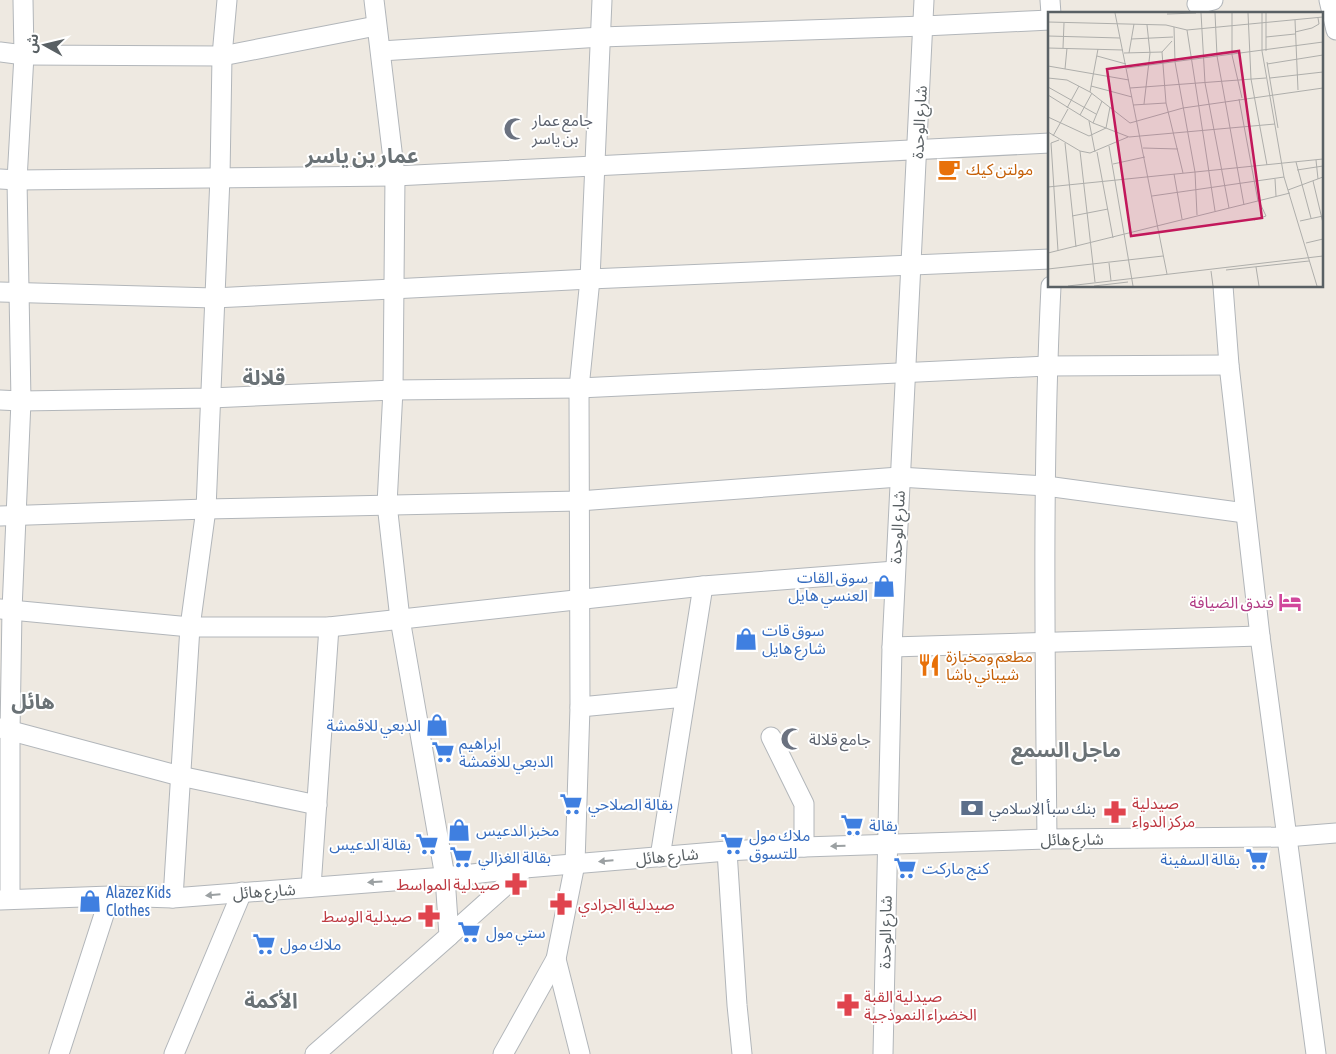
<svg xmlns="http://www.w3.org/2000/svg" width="1336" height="1054" viewBox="0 0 1336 1054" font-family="'Asap Condensed','Noto Sans Arabic',sans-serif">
	<rect width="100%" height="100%" fill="#eee9e1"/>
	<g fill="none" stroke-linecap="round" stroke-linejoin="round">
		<defs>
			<g id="minor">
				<polyline points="1050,0 1051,14"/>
				<polyline points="1329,0 1336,30"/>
				<polyline points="1197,4 1213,0"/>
				<polyline points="381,51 601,37 924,26 1050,20"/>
				<polyline points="0,52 24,55 222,56 376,26"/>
				<polyline points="0,179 17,180 395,176 1050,143"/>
				<polyline points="1223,286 1229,365 1260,636 1316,1054"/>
				<polyline points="0,292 214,298 590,279 1050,259"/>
				<polyline points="0,400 21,401 211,398 393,390 579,388 1047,366 1229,365"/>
				<polyline points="0,516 206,509 579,501 899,477 1046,486 1245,513"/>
				<polyline points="0,609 190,627 329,627 703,586 895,571"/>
				<polyline points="892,647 1260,636"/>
				<polyline points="580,707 685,697"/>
				<polyline points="0,728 180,776 317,805"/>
				<polyline points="771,737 804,804 804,847"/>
				<path d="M1047,839C1045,655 1042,470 1051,286"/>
				<polyline points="727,851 737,1005 742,1054"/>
				<polyline points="660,857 703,586"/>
				<polyline points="311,887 329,627"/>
				<polyline points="173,898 190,627 206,509 220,177 222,56 227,0"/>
				<polyline points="10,899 10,732 12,610 21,401 17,180 24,55 23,0"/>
				<polyline points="0,900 110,896 173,898 445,877 525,868 727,851 804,847 1047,839 1286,837 1336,833"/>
				<polyline points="449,936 525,868"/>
				<polyline points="556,959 580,1054"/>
				<polyline points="59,1054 110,896"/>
				<polyline points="174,1054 242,892"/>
				<polyline points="315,1054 449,936 445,877 400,619 387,504 393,390 395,176 374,0"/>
				<polyline points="503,1054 556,959 575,864 580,707 579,388 590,279 602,0"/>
				<polyline points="883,1054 892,647 924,0"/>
			</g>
		</defs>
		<use href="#minor" stroke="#b2b6ba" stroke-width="21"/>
		<use href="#minor" stroke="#fff" stroke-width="19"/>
	</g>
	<defs><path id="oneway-solid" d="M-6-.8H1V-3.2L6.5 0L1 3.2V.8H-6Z" transform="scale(1.25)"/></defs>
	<g fill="#9ba0a2">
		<use href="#oneway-solid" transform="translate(838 846) rotate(178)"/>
		<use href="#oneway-solid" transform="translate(606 861) rotate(175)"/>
		<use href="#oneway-solid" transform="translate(375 882) rotate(176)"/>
		<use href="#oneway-solid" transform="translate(213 895) rotate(175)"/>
	</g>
	<defs>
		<symbol id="mosque-bare" viewBox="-9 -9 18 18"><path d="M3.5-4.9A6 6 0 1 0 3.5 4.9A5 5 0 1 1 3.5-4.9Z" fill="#6b7280" stroke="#fff" stroke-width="2.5" paint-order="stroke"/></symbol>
		<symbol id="cafe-bare" viewBox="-9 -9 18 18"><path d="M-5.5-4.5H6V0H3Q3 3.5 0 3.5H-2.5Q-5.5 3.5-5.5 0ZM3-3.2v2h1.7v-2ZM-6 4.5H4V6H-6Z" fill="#e8710a" stroke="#fff" stroke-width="2.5" paint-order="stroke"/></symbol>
		<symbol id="shop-bare" viewBox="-9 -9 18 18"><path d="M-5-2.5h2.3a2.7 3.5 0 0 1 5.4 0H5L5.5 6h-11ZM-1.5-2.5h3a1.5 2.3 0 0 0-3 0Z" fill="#3f7fe0" stroke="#fff" stroke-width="2.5" paint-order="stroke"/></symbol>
		<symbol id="hotel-bare" viewBox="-9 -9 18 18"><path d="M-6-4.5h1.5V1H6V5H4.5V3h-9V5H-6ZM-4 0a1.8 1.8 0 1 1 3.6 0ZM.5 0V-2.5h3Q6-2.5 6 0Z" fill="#d1479c" stroke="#fff" stroke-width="2.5" paint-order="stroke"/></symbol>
		<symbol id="restaurant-bare" viewBox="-9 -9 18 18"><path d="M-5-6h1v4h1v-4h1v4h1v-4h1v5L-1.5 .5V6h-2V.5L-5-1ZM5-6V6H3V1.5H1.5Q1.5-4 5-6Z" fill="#e8710a" stroke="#fff" stroke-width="2.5" paint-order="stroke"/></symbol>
		<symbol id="supermarket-bare" viewBox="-9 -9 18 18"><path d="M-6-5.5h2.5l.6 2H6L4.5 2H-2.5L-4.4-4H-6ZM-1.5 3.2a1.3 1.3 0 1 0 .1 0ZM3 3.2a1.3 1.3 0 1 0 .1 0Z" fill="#3f7fe0" stroke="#fff" stroke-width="2.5" paint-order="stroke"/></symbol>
		<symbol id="bank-bare" viewBox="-9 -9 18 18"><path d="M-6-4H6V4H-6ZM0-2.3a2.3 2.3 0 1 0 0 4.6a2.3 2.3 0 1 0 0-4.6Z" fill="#5c6f8a" stroke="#fff" stroke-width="2.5" paint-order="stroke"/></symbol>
		<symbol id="pharmacy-bare" viewBox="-9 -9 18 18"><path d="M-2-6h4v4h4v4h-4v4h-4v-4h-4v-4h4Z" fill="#e0444e" stroke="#fff" stroke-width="2.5" paint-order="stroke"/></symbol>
	</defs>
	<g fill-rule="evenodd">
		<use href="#mosque-bare" x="499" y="113" width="32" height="32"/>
		<use href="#cafe-bare" x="933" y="153" width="32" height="32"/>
		<use href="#shop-bare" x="868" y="570" width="32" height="32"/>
		<use href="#hotel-bare" x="1274" y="586" width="32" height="32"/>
		<use href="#shop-bare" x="730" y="623" width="32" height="32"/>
		<use href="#restaurant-bare" x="913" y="649" width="32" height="32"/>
		<use href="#shop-bare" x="421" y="709" width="32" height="32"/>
		<use href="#mosque-bare" x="776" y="723" width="32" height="32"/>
		<use href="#supermarket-bare" x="427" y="736" width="32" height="32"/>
		<use href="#supermarket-bare" x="555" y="788" width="32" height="32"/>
		<use href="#bank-bare" x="956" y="792" width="32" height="32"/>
		<use href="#pharmacy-bare" x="1099" y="796" width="32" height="32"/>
		<use href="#supermarket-bare" x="836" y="809" width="32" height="32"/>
		<use href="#shop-bare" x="443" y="814" width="32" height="32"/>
		<use href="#supermarket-bare" x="411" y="828" width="32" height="32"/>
		<use href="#supermarket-bare" x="716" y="828" width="32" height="32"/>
		<use href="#supermarket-bare" x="445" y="841" width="32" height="32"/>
		<use href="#supermarket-bare" x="1241" y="843" width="32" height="32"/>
		<use href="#supermarket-bare" x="889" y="852" width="32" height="32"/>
		<use href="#pharmacy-bare" x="500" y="868" width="32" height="32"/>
		<use href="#shop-bare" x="74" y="885" width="32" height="32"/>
		<use href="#pharmacy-bare" x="545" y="888" width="32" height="32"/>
		<use href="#pharmacy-bare" x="413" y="900" width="32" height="32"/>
		<use href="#supermarket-bare" x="453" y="916" width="32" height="32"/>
		<use href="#supermarket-bare" x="248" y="928" width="32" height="32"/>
		<use href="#pharmacy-bare" x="832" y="989" width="32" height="32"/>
	</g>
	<g text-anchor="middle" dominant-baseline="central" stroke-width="4" stroke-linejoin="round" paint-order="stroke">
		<g font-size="16" fill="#5b616d" stroke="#fff" text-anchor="start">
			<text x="532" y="120">جامع عمار<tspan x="532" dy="18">بن ياسر</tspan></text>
			<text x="809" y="739">جامع قلالة</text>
		</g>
		<g font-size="16" fill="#596064" stroke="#fff">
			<text transform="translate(919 122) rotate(-87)">شارع الوحدة</text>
			<text transform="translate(897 527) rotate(-87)">شارع الوحدة</text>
			<text transform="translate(1072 839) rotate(-1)">شارع هائل</text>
			<text transform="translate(667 856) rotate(-5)">شارع هائل</text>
			<text transform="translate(264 891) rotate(-4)">شارع هائل</text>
			<text transform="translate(885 932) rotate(-89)">شارع الوحدة</text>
		</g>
		<g font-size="16" fill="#c56008" stroke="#fff" text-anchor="start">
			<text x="966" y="169">مولتن كيك</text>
			<text x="946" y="656">مطعم ومخبازة<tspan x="946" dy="18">شيباني باشا</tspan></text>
		</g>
		<g font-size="16" fill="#366cbe" stroke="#fff" text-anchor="start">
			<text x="868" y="577" text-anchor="end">سوق القات<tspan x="868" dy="18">العنسي هايل</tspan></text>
			<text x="762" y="630">سوق قات<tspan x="762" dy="18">شارع هايل</tspan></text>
			<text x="421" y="725" text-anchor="end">الدبعي للاقمشة</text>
			<text x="459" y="743">ابراهيم<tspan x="459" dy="18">الدبعي للاقمشة</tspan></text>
			<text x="588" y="804">بقالة الصلاحي</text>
			<text x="869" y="825">بقالة</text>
			<text x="476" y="830">مخبز الدعيس</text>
			<text x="749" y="835">ملاك مول<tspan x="749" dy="18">للتسوق</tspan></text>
			<text x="411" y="844" text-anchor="end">بقالة الدعيس</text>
			<text x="478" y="857">بقالة الغزالي</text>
			<text x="1240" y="859" text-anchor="end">بقالة السفينة</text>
			<text x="922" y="868">كنج ماركت</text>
			<text x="106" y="892">Alazez Kids<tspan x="106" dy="18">Clothes</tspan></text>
			<text x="486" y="932">ستي مول</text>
			<text x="280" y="944">ملاك مول</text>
		</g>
		<g font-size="16" fill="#b23c85" stroke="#fff" text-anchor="end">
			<text x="1274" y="602">فندق الضيافة</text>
		</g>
		<g font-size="16" fill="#be3a42" stroke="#fff" text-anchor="start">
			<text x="1132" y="803">صيدلية<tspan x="1132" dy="18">مركز الدواء</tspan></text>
			<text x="500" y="884" text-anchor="end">صيدلية المواسط</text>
			<text x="578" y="904">صيدلية الجرادي</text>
			<text x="412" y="916" text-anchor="end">صيدلية الوسط</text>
			<text x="864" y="996">صيدلية القبة<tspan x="864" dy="18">الخضراء النموذجية</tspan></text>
		</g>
		<g font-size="16" fill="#4e5e75" stroke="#fff" text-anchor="start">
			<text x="989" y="808">بنك سبأ الاسلامي</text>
		</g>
		<g font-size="21" font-weight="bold" fill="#6a7276" stroke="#fff">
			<text x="362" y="155">عمار بن ياسر</text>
			<text x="264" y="377">قلالة</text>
			<text x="33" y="701">هائل</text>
			<text x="1066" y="749">ماجل السمع</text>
			<text x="271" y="1000">الأكمة</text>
		</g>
	</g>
	<g transform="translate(1048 12)">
		<rect width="275" height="275" fill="#eee9e1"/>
		<path fill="none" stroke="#aeaeab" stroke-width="1" d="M67,1L119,262M153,1L157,71L181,196M167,1L169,44L196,193M184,1V43L194,86M200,1L203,67L219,153M214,1V39L236,165L269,274M119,2L148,1M247,8L250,78M0,10L118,13L139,18L275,5M126,15L127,50L147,160L149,203M139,18L167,199M247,20L264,16L271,12L270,6M0,24L72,26M218,25L247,22M83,27L125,25M0,36L75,38M15,36L16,11M218,39V1M114,40L118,91L135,161M76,41L114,40L124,29M81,41L86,12M49,44L78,52M219,50L230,116M219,52L275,43M0,54L81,68M79,56L275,30M17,57L19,36M0,66L19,68L42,80L82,111L135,96L275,76M222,66L275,60M43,74L84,85M0,75L48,102M82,76L218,66M42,80L50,37M0,83L45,111L81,125L227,112M191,87L210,189M96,92L102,41L99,13M85,93L118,91M19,96L31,74M32,103L44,81M0,105L41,124L58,116L62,95M41,109L47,140M45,111L54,89M0,120L32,139L42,141L80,125M5,124L20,97M17,131L28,235M61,134L85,274M95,136L130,137M32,139L47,270M49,140L65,226M268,148L270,167M248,150L263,206M65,152L97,145M249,158L275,154M126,162L134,207M227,167L228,184M265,169L275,211M0,175L275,147M240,178L275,165M104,184L236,165M24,204L60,197M206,208L218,204L211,189M252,209L275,204M258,231L275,227M10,239L3,131L11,128M0,241L242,181M61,251L63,269M208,255L211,274M0,257L115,244M178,258L261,249M163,259L165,274M20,274L275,244M46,274L80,270"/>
		<path fill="#c2185b" fill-opacity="0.15" stroke="#c2185b" stroke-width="2.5" d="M191,39L214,206L83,224L59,57Z"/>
		<rect width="275" height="275" fill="none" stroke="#596064" stroke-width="2.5"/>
	</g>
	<g transform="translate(45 45) rotate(278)" stroke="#ffffff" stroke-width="4" paint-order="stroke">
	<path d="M0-4L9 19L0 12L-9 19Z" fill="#596064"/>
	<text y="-8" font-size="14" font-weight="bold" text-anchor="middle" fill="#596064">ش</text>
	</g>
</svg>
